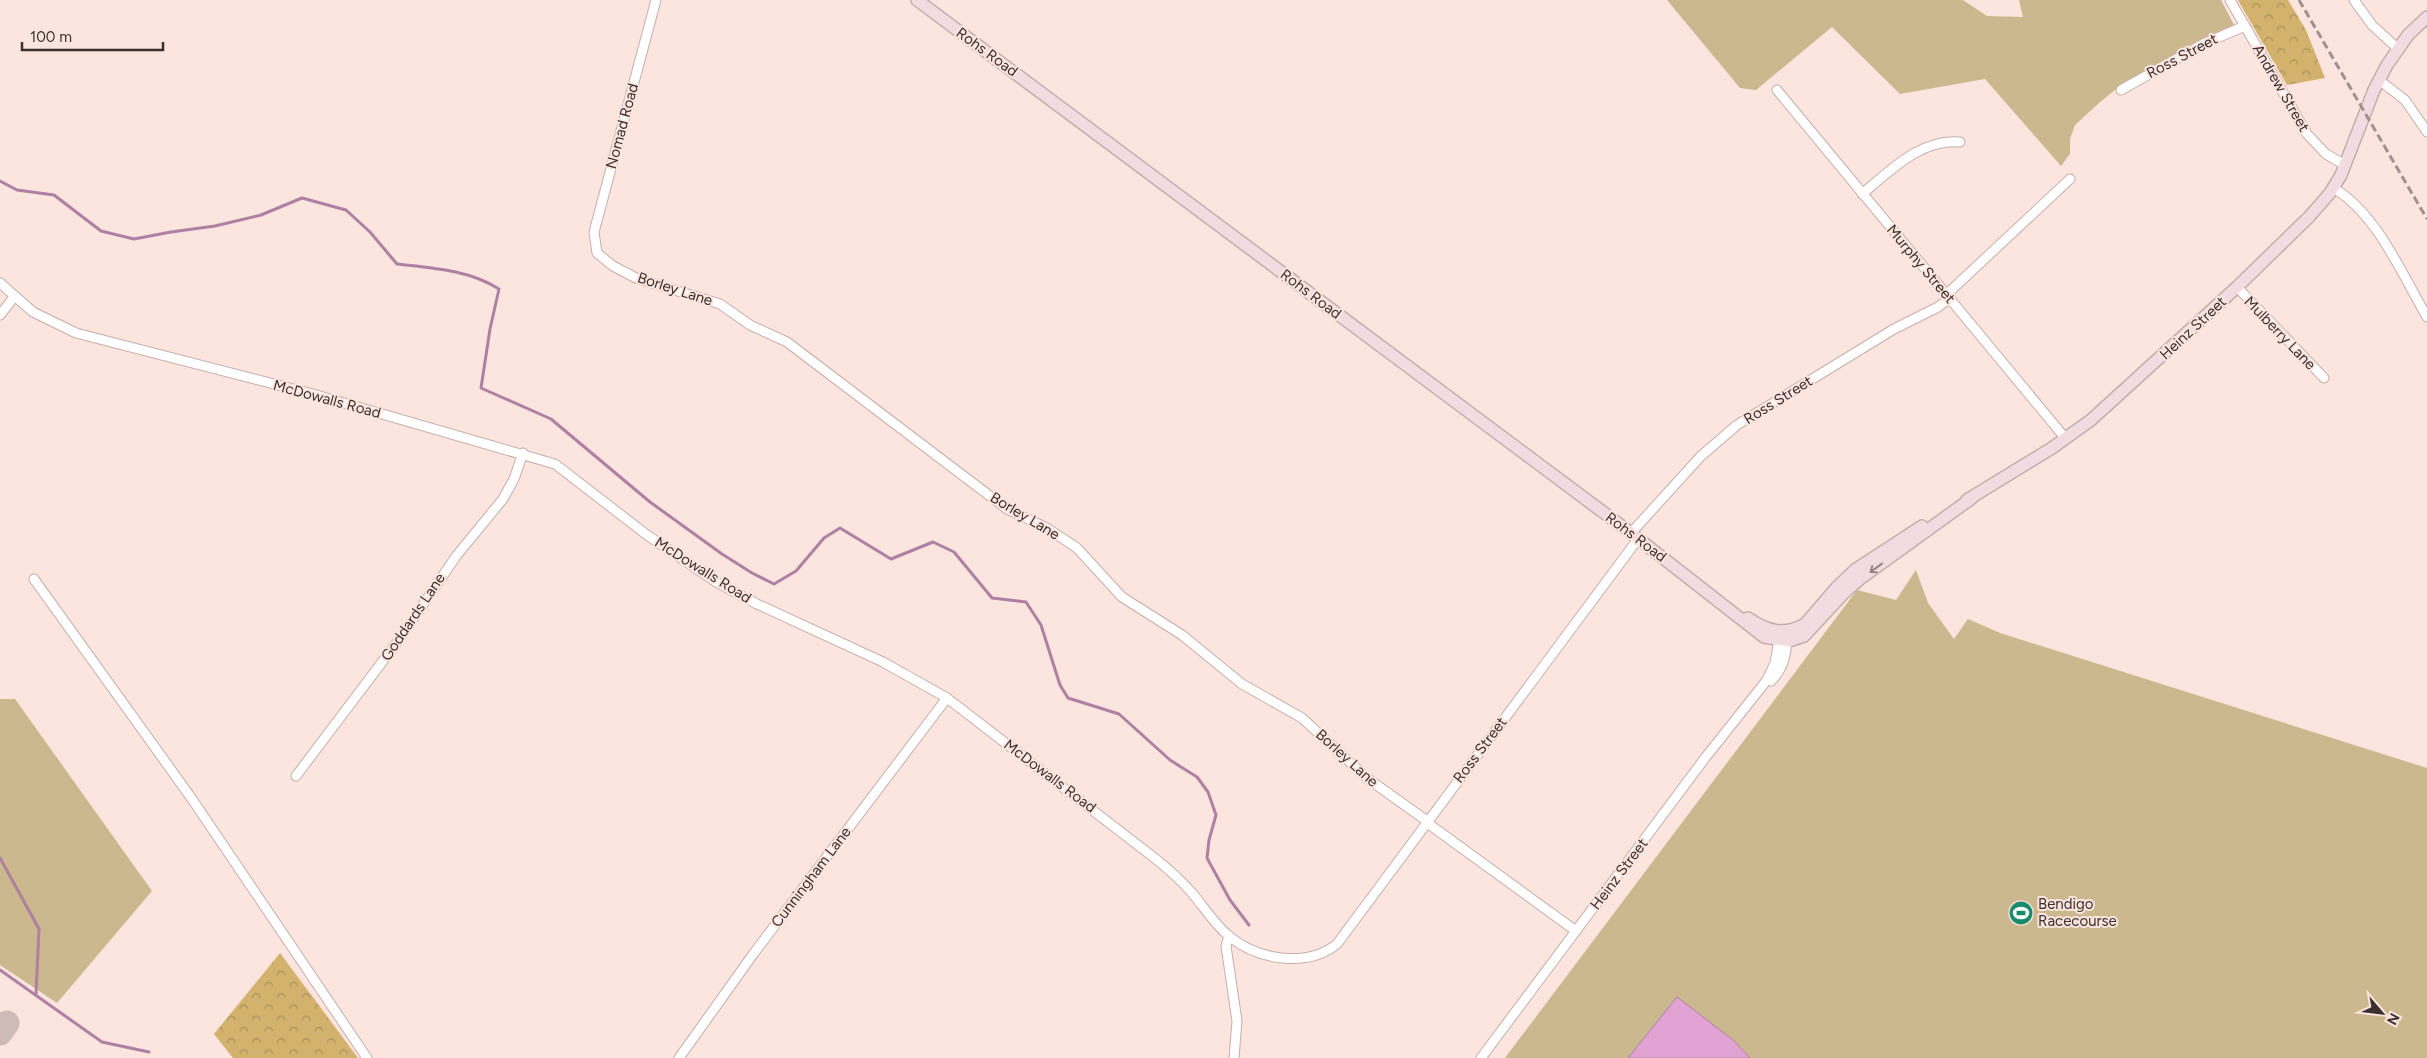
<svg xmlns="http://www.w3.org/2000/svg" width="2427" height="1058" viewBox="0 0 2427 1058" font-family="Figtree,sans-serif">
	<defs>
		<pattern id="forest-crowns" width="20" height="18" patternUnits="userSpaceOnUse" patternTransform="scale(1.25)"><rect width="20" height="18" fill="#d2b26d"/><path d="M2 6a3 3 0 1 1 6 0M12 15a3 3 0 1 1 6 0" fill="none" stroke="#ab915a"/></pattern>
	</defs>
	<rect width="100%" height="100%" fill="#fce4df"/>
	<g fill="#ccb88f">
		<polygon points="1667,0 1963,0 1987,16 2023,17 2019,0 2221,0 2234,25 2126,81 2099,103 2075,125 2070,139 2070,154 2061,166 1985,79 1900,94 1832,27 1756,90 1740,88"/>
		<polygon points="1916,570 1928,603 1954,639 1968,619 2000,633 2427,768 2427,1058 1505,1058 1857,590 1896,600"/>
		<polygon points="0,699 15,699 152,891 57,1003 0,965"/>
	</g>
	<g fill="url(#forest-crowns)">
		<polygon points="2238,0 2288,0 2306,30 2325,78 2287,85"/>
		<polygon points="280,953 358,1058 233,1058 214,1034"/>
	</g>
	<polygon fill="#e0a3d3" stroke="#ae80a2" points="1677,997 1733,1040 1750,1058 1628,1058"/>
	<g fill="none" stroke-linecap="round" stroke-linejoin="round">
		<g stroke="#ae80a2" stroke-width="3">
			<path d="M0,181L17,190L54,195L101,231L134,239L171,232L215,226L261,215L302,198L346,210L370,232L397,264C432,268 469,270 499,289L490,329L481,388L551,419L650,502L722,554L752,573L774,584L796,571L824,538L840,528L891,559L933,542L954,552L992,598L1026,602L1041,625L1060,685L1068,698L1119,714L1170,760L1197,777L1208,792L1216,815L1209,840L1207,858L1230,900L1249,925"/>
			<polyline points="0,858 39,929 36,994"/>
			<polyline points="0,970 102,1042 149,1052"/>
		</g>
		<polyline stroke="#cebab6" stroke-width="25" points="0,1033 7,1023"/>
		<defs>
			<g id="street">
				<polyline points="656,0 594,232 597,253 613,266 636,278 720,304 750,325 787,342 1007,509 1047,528 1077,548 1122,597 1182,635 1242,684 1302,718 1367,778 1427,821"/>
				<polyline points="2230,0 2307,134 2326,154 2345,165"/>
				<polyline points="2354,0 2372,25 2397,48"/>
				<polyline points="2379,80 2405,100 2427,132"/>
				<polyline points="1777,90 2066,439"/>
				<polyline points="2121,90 2203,44 2245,26"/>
				<path d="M2333,188C2376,212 2403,276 2427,317"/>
				<path d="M1862,194C1890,171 1921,138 1960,142"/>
				<path d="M0,283L33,312L76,333L313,394L555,464L647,535L716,582L757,604L883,662L947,698L1152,856C1166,867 1180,879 1192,893C1204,907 1215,925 1230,937C1259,960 1307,968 1337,944L1638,539"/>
				<polyline points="2237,287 2324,378"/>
				<polyline points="1947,294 2070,179"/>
				<polyline points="0,315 14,297"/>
				<polyline points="1631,533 1701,456 1737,425 1894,329 1938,307 1950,298"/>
				<polyline points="34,579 192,799 367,1058"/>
				<path d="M1771,681C1785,667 1786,653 1788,634"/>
				<polyline points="296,776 398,641 457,555 503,499 514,479 523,453"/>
				<polyline points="1426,822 1576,931"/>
				<polyline points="1229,936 1226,946 1237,1021 1234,1058"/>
				<polyline points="679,1058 754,953 947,698"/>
				<polyline points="1481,1058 1705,758 1767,680 1775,663 1780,634"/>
			</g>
			<g id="secondary">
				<polyline points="917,0 1631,533 1764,637 1789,641 1804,636 1843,594 1861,578 1972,498"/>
				<polyline points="1967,500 2052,448 2091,420 2237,287 2309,217 2330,193 2341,175 2374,90 2387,65 2408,35 2427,17"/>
				<path d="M1748,618C1767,631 1784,636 1805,624L1837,587L1856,569L1922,526"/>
			</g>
		</defs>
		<use href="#street" stroke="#c5aeaa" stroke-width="11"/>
		<use href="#secondary" stroke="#c5aeaa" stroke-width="14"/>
		<use href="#street" stroke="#fff" stroke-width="9"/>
		<use href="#secondary" stroke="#f3dbe2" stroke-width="11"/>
		<polyline stroke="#a1908d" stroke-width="3" stroke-dasharray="8 4" stroke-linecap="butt" points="2299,0 2427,219"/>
	</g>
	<defs><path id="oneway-shaft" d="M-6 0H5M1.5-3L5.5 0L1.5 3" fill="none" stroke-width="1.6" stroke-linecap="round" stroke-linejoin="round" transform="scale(1.25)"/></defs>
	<use stroke="#968688" href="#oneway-shaft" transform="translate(1876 568) rotate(144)"/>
	<defs>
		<symbol id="stadium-disc" viewBox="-11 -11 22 22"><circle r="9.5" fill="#198c6d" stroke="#fce4df"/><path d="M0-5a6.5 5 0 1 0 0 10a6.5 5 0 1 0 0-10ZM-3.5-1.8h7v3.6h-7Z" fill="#fff"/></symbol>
	</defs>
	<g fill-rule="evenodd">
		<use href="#stadium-disc" x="2007" y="899" width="28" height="28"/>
	</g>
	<g text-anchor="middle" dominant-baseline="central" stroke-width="4" stroke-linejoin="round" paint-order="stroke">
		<g font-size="15" fill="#39302e" stroke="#fce4df">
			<text transform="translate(987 52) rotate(36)">Rohs Road</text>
			<text transform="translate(2182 56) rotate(-28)">Ross Street</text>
			<text transform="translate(2281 88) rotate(60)">Andrew Street</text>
			<text transform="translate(622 126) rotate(-75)">Nomad Road</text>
			<text transform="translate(1921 264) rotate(50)">Murphy Street</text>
			<text transform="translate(675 289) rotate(18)">Borley Lane</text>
			<text transform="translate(1311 294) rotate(37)">Rohs Road</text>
			<text transform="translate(2193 328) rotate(-43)">Heinz Street</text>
			<text transform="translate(2280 333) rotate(46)">Mulberry Lane</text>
			<text transform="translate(327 399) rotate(15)">McDowalls Road</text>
			<text transform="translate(1778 400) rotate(-32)">Ross Street</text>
			<text transform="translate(1025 516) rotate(31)">Borley Lane</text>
			<text transform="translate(1636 537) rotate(37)">Rohs Road</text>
			<text transform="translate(703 570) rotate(32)">McDowalls Road</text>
			<text transform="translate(413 617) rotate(-56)">Goddards Lane</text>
			<text transform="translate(1480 750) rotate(-53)">Ross Street</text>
			<text transform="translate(1347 758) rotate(42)">Borley Lane</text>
			<text transform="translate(1050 776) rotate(37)">McDowalls Road</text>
			<text transform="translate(1619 874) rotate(-53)">Heinz Street</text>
			<text transform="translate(811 877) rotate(-53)">Cunningham Lane</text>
		</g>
		<g font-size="15" fill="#39302e" stroke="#fce4df" text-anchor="start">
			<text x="2038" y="904">Bendigo<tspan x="2038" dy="17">Racecourse</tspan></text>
		</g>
	</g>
	<g transform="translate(2382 1013) rotate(118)" stroke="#fce4df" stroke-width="4" paint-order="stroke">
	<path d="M0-4L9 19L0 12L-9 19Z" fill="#39302e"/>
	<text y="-8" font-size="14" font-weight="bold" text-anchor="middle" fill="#39302e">N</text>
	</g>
	<path d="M22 42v8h141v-8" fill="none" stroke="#39302e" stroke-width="2.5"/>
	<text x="30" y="42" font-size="15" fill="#39302e" stroke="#fce4df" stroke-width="4" paint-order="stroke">100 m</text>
</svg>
